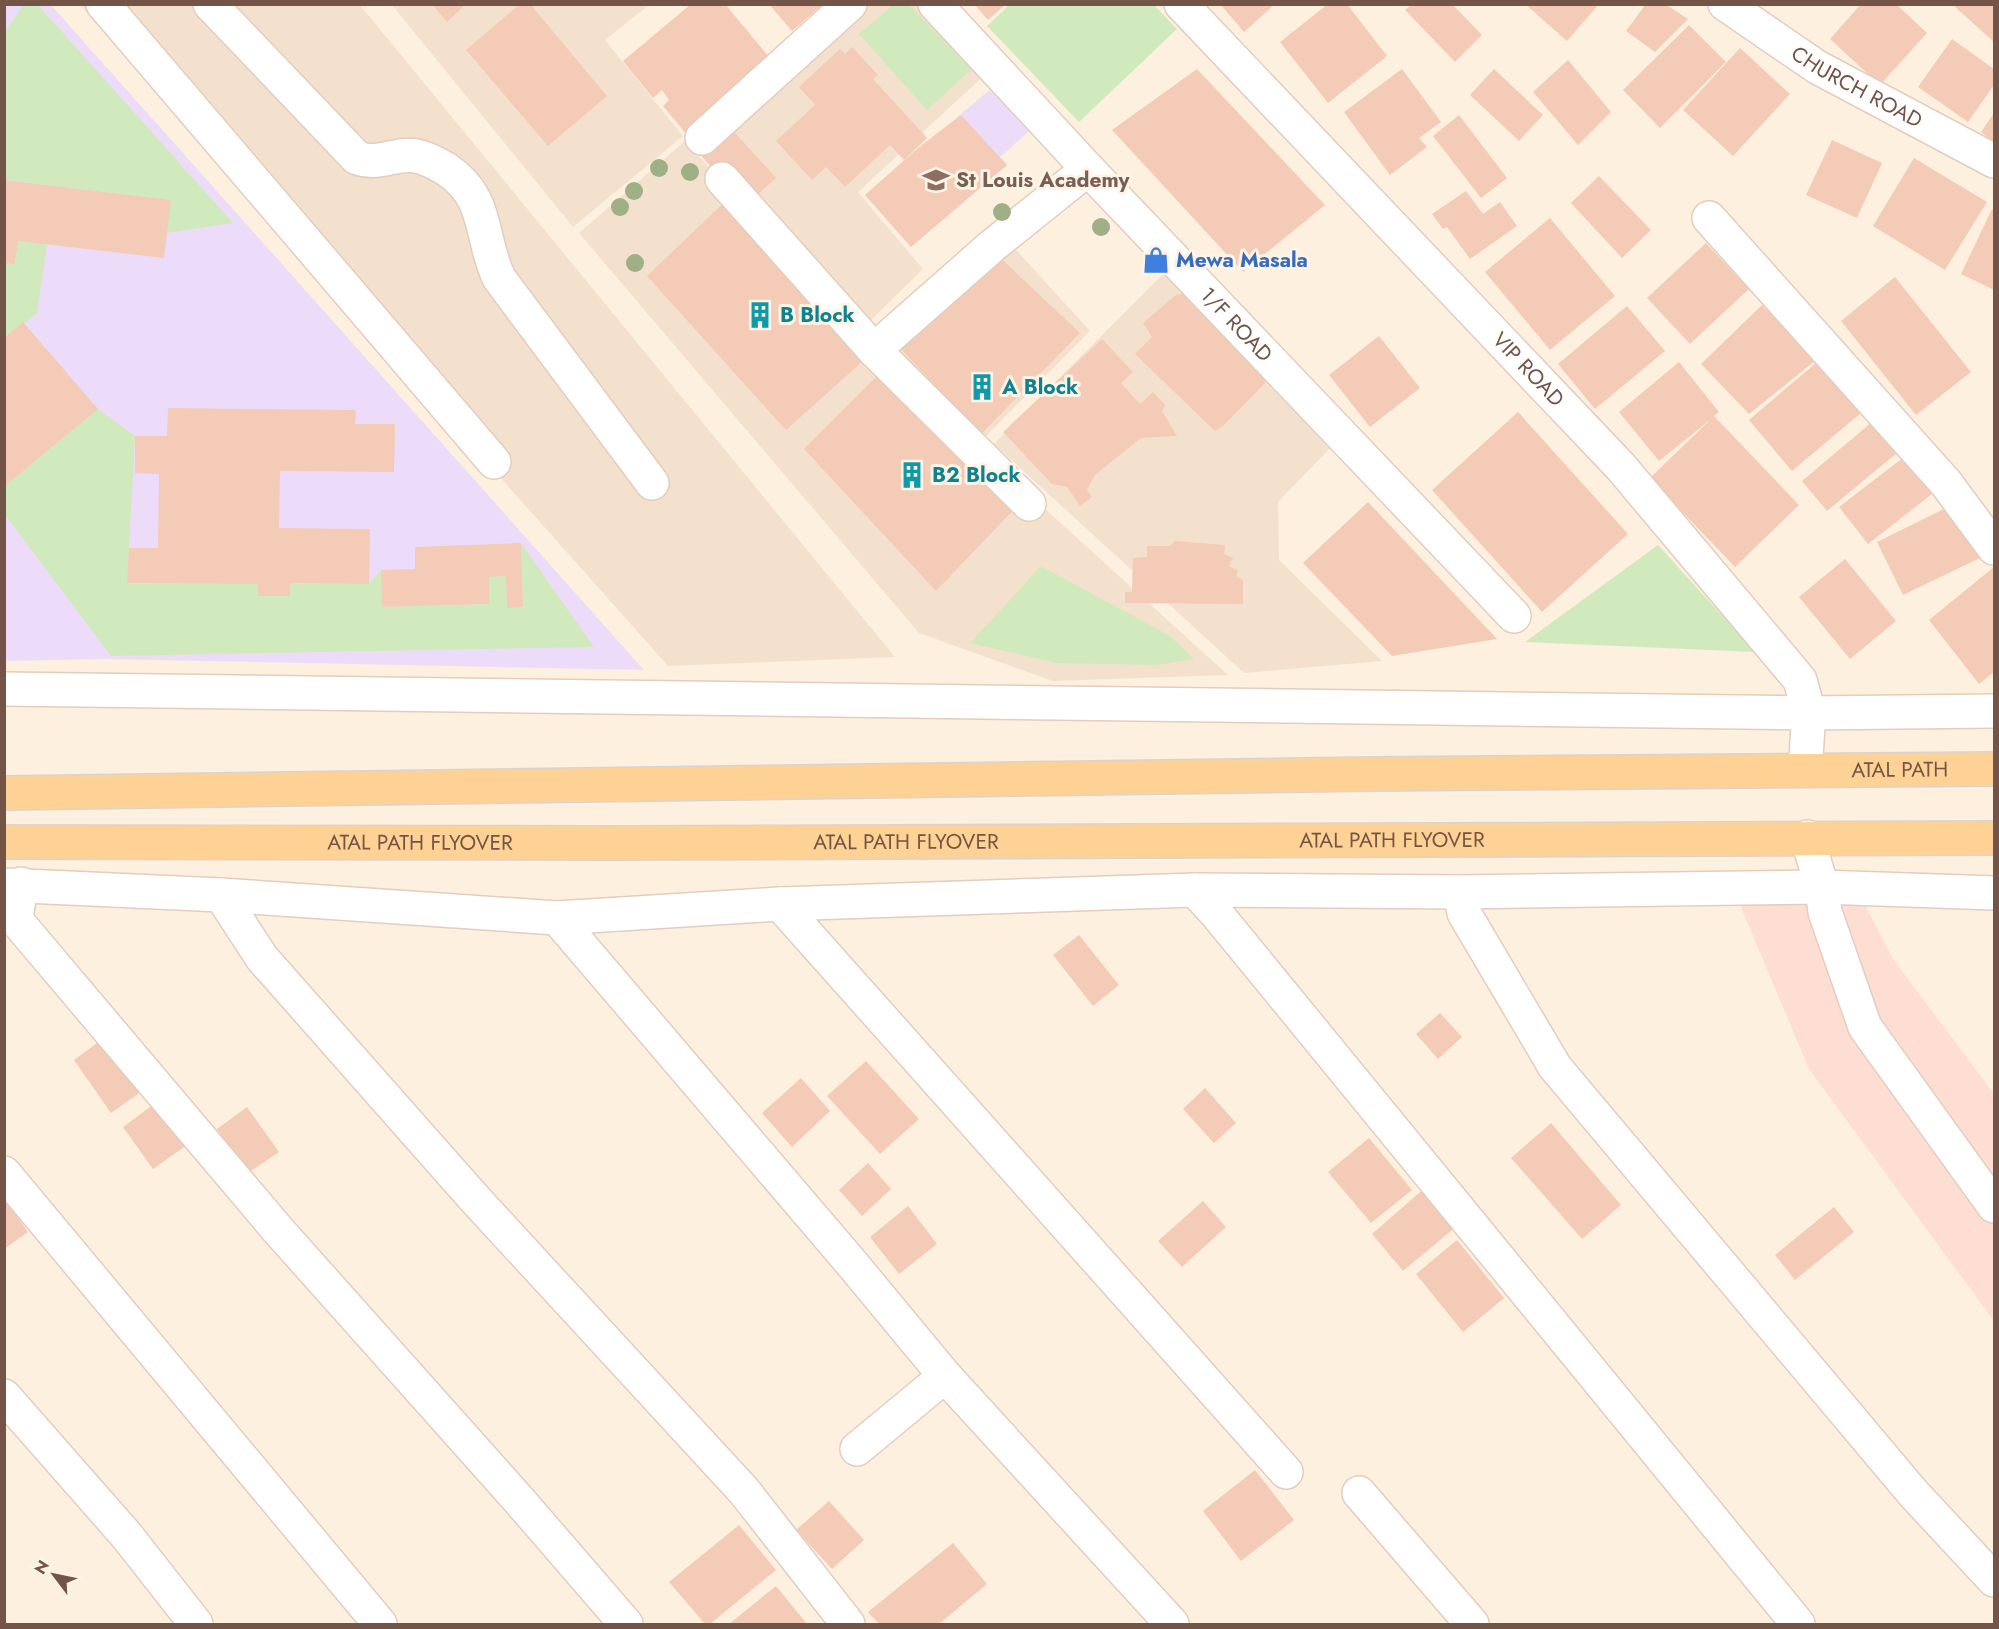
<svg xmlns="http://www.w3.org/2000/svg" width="1999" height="1629" viewBox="0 0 1999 1629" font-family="Jost,sans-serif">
	<rect width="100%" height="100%" fill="#fdf0df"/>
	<g fill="#f4e1cd">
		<polygon points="80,5 360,5 895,657 668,666"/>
		<polygon points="392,5 649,5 605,40 683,136 573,227"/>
		<polygon points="861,5 927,5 989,71 858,192 923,269 861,330 694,148"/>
		<polygon points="685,141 869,344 1008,241 1090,331 976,446 1228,675 1053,681 919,633 579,233"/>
		<polygon points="1167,270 1332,446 1278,502 1279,560 1382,661 1244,673 994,444"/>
	</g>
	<polygon fill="#feddd2" points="1735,893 1865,905 1893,959 1994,1094 1994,1321 1809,1069"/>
	<g fill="#eddcf9">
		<polygon points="4,5 51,5 644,670 104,659 5,661"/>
		<polygon points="993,87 1034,127 1000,157 1007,165 911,247 865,195"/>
	</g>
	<g fill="#d1eabd">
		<polygon points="1153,4 1177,29 1079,122 987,26 1009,5"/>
		<polygon points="24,5 38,5 233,223 167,233 170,200 5,180 4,52 7,28"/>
		<polygon points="893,5 909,5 972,69 927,110 859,34"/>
		<polygon points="18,241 47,244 37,313 5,338 5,263 15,264"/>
		<polygon points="98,409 135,436 127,583 258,584 258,596 290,596 290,583 369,584 381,570 383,607 489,604 489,577 506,576 507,608 523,607 521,543 594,647 111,656 5,515 5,484 6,485"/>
		<polygon points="1658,545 1755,652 1525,642"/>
		<polygon points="1041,566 1170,636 1194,659 1158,665 1057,663 970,643"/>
	</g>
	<g fill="#f3cbb6">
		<polygon points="432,4 466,4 447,22"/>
		<polygon points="520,4 530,4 607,96 548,146 466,50"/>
		<polygon points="691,4 725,4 774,63 687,135 663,106 669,100 662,90 653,98 623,61"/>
		<polygon points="769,4 823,4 792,31"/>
		<polygon points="974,4 1006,4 988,20"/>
		<polygon points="1220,4 1275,4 1244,32"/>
		<polygon points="1328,4 1347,4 1387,56 1328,103 1280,42"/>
		<polygon points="1525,4 1599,4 1567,41"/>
		<polygon points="1646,4 1665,4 1688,19 1655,52 1626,31"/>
		<polygon points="1861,4 1896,4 1927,33 1880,85 1830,39"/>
		<polygon points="1411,5 1453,5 1482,35 1455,62 1405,10"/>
		<polygon points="1953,5 1994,5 1994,42"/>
		<polygon points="1689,25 1726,62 1660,128 1623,90"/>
		<polygon points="1952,39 1994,69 1994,85 1968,122 1918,87"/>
		<polygon points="852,47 878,75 873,79 927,138 904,160 890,145 845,187 826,167 812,180 776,141 815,105 799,87 840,49 845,54"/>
		<polygon points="1740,48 1790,94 1733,156 1683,110"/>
		<polygon points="1568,60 1611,112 1578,145 1533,92"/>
		<polygon points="1197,69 1325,205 1243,272 1112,130"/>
		<polygon points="1402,69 1441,122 1419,138 1427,147 1390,175 1344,112"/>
		<polygon points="1494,69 1543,115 1519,141 1470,95"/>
		<polygon points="1994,113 1994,142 1981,132"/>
		<polygon points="961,115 1007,165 911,247 865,195 918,148"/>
		<polygon points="1459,115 1507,178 1481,198 1433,136"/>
		<polygon points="727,124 776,178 746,205 697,151"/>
		<polygon points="1832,140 1882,163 1857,218 1806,195"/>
		<polygon points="1914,158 1987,202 1945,270 1873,226"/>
		<polygon points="1599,176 1651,230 1622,258 1571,203"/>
		<polygon points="4,180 171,200 164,258 18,241 15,264 4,263"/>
		<polygon points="1466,191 1483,214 1500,202 1517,226 1470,259 1447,227 1443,229 1432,214"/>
		<polygon points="733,194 872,353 786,430 647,276"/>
		<polygon points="1992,209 1994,210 1994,290 1961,274"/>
		<polygon points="1550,218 1615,296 1550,350 1485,272"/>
		<polygon points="1706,243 1749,289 1690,344 1647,298"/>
		<polygon points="992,250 1080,333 980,435 892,339"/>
		<polygon points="1895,277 1971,372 1916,415 1841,321"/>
		<polygon points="1185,293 1264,374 1265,383 1223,426 1215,431 1135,354 1152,337 1143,323 1176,295"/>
		<polygon points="1762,305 1816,360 1749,414 1701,364"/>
		<polygon points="1627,306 1665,351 1595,409 1558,364"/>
		<polygon points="23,322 98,409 6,485 4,338"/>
		<polygon points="1379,336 1420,388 1370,427 1329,375"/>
		<polygon points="1102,339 1133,372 1121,383 1140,404 1153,392 1165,405 1162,411 1177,436 1141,438 1095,475 1087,490 1092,497 1080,506 1067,487 1052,484 1003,432"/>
		<polygon points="1679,362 1719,412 1714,416 1799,505 1735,567 1650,478 1711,419 1659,461 1619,412"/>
		<polygon points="1817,362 1861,413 1792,471 1749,420"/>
		<polygon points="887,366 1021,502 936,591 804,449"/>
		<polygon points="168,408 356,410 355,424 395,424 394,472 280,471 279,528 370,529 369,584 290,583 290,596 258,596 258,584 127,583 129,548 158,548 159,474 135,473 135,436 167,436"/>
		<polygon points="1518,412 1628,534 1542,612 1432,490"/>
		<polygon points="1878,417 1903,448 1827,511 1802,481"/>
		<polygon points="1904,457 1932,494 1868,544 1839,507"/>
		<polygon points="1368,502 1497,639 1392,656 1303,563"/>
		<polygon points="1954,504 1980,558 1903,595 1877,542"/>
		<polygon points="1175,541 1225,545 1224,554 1233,558 1229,566 1238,571 1236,576 1243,580 1243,604 1125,603 1125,592 1132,592 1133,558 1147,557 1147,546 1170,546"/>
		<polygon points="521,543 523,607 507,608 506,576 489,577 489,604 382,607 381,570 415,569 415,547"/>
		<polygon points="1845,559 1896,621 1850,659 1799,597"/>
		<polygon points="1994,567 1994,672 1979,684 1929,620"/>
		<polygon points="1079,935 1119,985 1093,1006 1053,955"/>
		<polygon points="1440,1013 1462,1037 1438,1059 1416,1034"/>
		<polygon points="104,1038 142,1091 111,1113 74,1060"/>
		<polygon points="866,1061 919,1119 880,1154 827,1096"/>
		<polygon points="801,1078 830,1111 792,1147 762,1113"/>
		<polygon points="1205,1088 1236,1123 1214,1143 1183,1109"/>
		<polygon points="157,1102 187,1145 153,1169 123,1127"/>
		<polygon points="247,1107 279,1152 248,1173 217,1129"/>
		<polygon points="1551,1123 1621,1205 1582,1239 1511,1158"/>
		<polygon points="1369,1138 1412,1190 1371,1223 1328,1172"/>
		<polygon points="868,1163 891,1189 862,1216 839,1190"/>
		<polygon points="1426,1187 1458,1225 1403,1271 1372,1234"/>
		<polygon points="4,1198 28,1232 4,1249"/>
		<polygon points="1203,1201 1226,1227 1182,1267 1158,1241"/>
		<polygon points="908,1206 937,1244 899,1274 870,1237"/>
		<polygon points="1834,1207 1854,1232 1795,1280 1775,1255"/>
		<polygon points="1457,1240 1504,1298 1463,1332 1416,1274"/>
		<polygon points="1255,1470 1294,1520 1241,1561 1203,1511"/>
		<polygon points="829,1501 864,1540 832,1569 796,1530"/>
		<polygon points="739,1525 776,1570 710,1624 705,1624 669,1582"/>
		<polygon points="953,1543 987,1584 939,1624 879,1624 868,1612"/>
		<polygon points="776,1586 807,1624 729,1624"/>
	</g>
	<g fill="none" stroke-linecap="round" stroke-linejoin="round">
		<defs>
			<g id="minor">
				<polyline points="103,4 494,462"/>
				<path d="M210,4L357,158C380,166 395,152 416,156C427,158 436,163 446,169C490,198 479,236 499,278L652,483"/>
				<path id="s1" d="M935,4L1088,169L1514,616"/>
				<path id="s2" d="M1181,4L1621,467L1800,680L1809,713L1805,770"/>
				<path id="s3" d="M1725,4L1817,67L1994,161"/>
				<polyline points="702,138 850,4"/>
				<polyline points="722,179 874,350 1029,504"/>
				<polyline points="1709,218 1946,483 1994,548"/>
				<polyline points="874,350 992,246 1088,169"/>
				<polyline points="4,689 1809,713 1994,711"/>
				<polyline points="1807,837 1822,887 1825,912 1865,1027 1994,1206"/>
				<polyline points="21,884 16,920 278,1230 518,1499 626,1624"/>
				<polyline points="4,885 221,895 557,918 780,904 1195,890 1460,892 1822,887 1994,893"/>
				<polyline points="1195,890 1216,913 1798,1624"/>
				<polyline points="1460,892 1464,913 1555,1067 1913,1493 1994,1580"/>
				<polyline points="221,895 262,958 474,1198 744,1491 848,1624"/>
				<polyline points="780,904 1286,1472"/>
				<polyline points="557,918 854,1266 945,1376 1172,1624"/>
				<polyline points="4,1173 380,1624"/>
				<polyline points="4,1396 127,1536 196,1624"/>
				<polyline points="857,1449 945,1376"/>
				<polyline points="1359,1493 1472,1624"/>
			</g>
			<g id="major">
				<path id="s4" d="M4,793L1373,774L1994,769"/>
				<path id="s5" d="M4,842L608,843L1994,838"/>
			</g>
		</defs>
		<use href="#minor" stroke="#e3cdbe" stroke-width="36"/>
		<use href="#major" stroke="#dbd3cf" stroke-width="36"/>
		<use href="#minor" stroke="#fff" stroke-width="33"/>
		<use href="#major" stroke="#fed294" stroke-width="33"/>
	</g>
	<g fill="#9faf86">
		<circle cx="659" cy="168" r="9"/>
		<circle cx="690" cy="172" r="9"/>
		<circle cx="634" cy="191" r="9"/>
		<circle cx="620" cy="207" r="9"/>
		<circle cx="1002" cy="212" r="9"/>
		<circle cx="1101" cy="227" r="9"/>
		<circle cx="635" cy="263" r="9"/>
	</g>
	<defs>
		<symbol id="school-bare" viewBox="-9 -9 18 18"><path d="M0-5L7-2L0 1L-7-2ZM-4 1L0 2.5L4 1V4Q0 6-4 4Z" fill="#8d6e63" stroke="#fff4e5" stroke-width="2.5" paint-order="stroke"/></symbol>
		<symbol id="shop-bare" viewBox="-9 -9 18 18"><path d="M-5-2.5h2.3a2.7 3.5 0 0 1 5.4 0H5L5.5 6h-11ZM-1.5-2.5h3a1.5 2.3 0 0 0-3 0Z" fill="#3f7fe0" stroke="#fff4e5" stroke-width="2.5" paint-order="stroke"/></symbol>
		<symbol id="building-bare" viewBox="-9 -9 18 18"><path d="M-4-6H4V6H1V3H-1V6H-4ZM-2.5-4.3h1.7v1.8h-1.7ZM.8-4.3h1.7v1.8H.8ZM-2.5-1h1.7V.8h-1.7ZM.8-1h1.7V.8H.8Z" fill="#0f9aa8" stroke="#fff4e5" stroke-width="2.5" paint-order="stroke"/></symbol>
	</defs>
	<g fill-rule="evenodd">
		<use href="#school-bare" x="917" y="161" width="38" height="38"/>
		<use href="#shop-bare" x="1137" y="241" width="38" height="38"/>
		<use href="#building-bare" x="741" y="296" width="38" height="38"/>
		<use href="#building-bare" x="963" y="368" width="38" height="38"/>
		<use href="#building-bare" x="893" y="456" width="38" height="38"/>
	</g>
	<g text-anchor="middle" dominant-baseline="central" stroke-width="6" stroke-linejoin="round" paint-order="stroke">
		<g font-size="21" fill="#735446" stroke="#fff4e5">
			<text stroke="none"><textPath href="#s3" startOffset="156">CHURCH ROAD</textPath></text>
			<text stroke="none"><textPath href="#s1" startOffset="440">1/F ROAD</textPath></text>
			<text stroke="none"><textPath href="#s2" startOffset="504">VIP ROAD</textPath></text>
			<text stroke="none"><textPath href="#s4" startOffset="1896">ATAL PATH</textPath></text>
			<text stroke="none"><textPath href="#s5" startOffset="1388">ATAL PATH FLYOVER</textPath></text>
			<text stroke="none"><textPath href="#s5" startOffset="902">ATAL PATH FLYOVER</textPath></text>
			<text stroke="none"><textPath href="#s5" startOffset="416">ATAL PATH FLYOVER</textPath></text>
		</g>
		<g font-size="21" font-weight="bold" fill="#785e54" stroke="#fff4e5" text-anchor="start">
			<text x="956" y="180">St Louis Academy</text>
		</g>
		<g font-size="21" font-weight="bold" fill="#366cbe" stroke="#fff4e5" text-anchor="start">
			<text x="1176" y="260">Mewa Masala</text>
		</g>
		<g font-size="21" font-weight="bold" fill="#0d838f" stroke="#fff4e5" text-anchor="start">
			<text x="780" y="315">B Block</text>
			<text x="1002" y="387">A Block</text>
			<text x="932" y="475">B2 Block</text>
		</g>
	</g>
	<rect width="1999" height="1629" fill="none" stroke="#735446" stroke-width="12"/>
	<g transform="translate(54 1575) rotate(302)" stroke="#fff4e5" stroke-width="4.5" paint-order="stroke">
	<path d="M0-4.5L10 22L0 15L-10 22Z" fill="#735446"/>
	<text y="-9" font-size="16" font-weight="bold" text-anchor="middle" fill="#735446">N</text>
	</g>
</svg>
